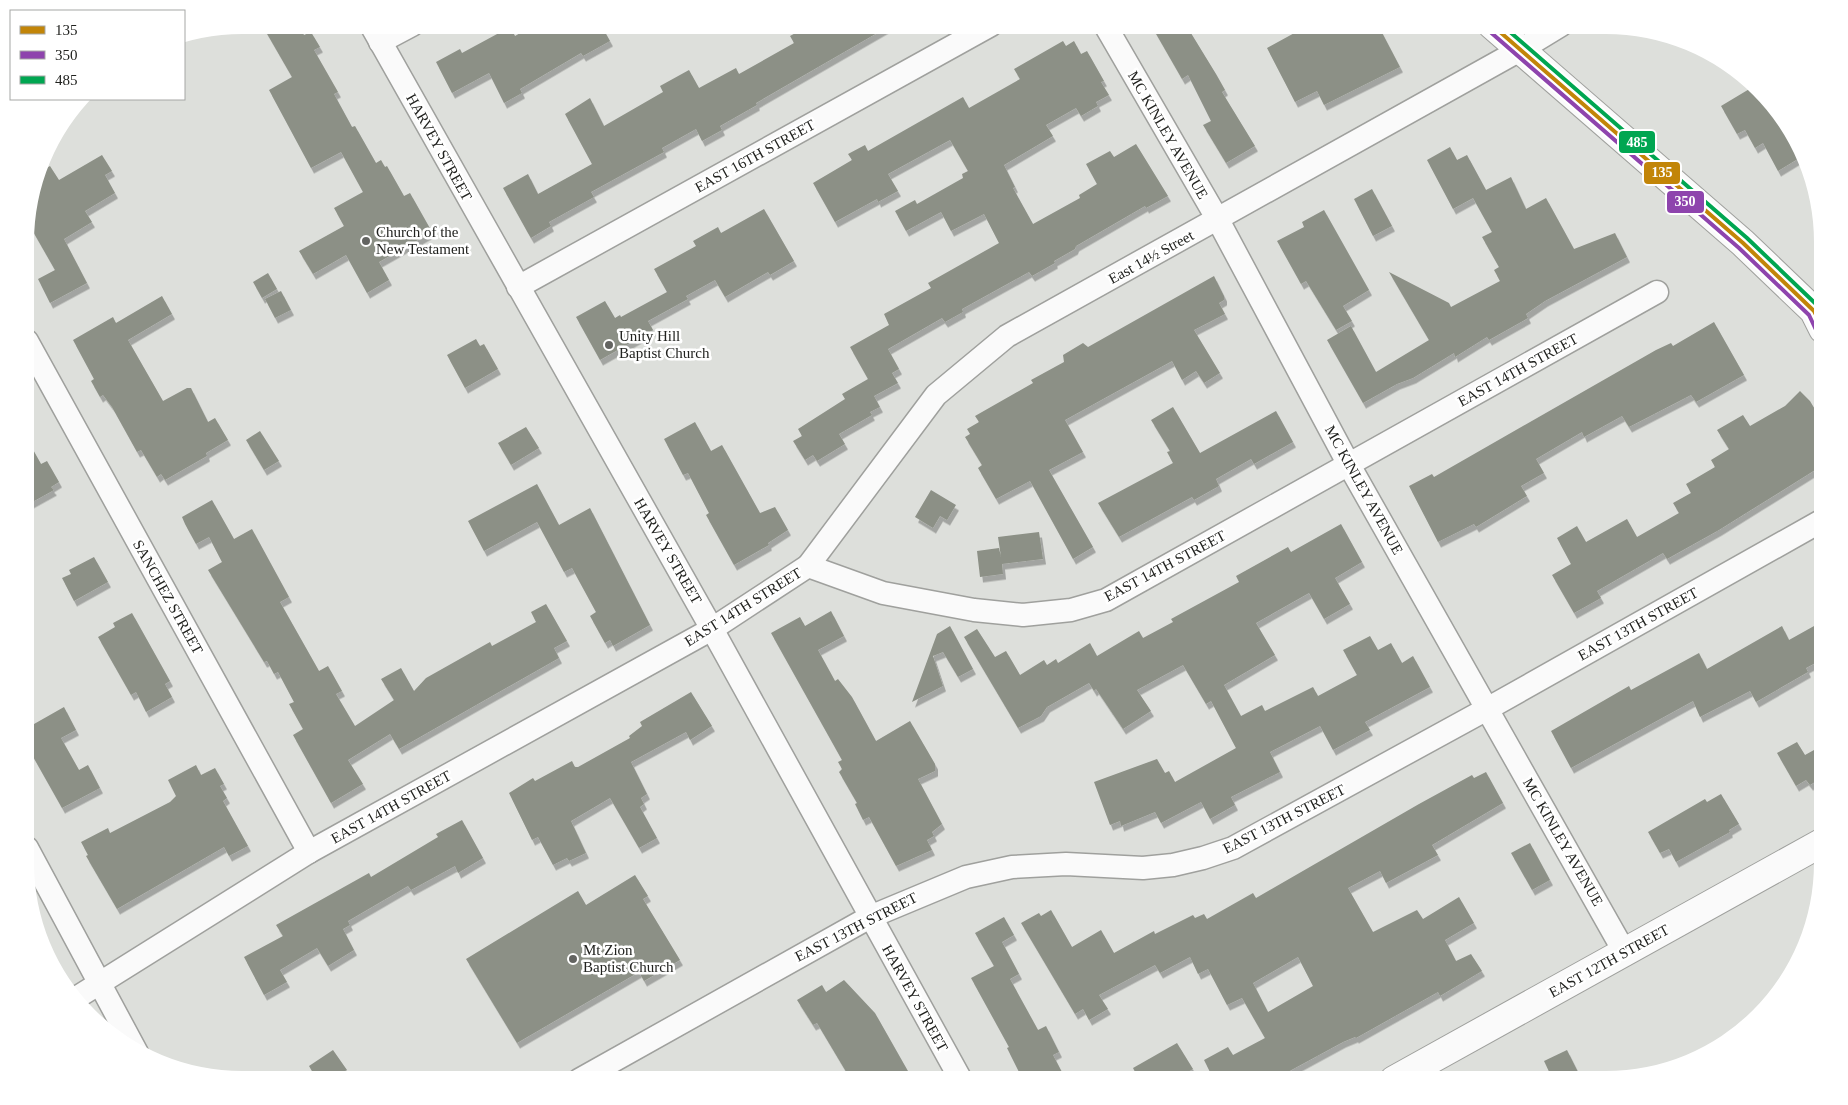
<svg xmlns="http://www.w3.org/2000/svg" width="1848" height="1105" viewBox="0 0 1848 1105" font-family="'Times New Roman',serif">
	<defs>
		<filter id="shadow"><feDropShadow dx="3" dy="5.5" stdDeviation="0" flood-color="#0004"/></filter>
	</defs>
	<rect width="100%" height="100%" fill="#dddfdb"/>
	<g fill="#8c9086" fill-rule="evenodd" filter="url(#shadow)">
		<polygon points="262,25 298,25 304,35 311,32 320,47 314,50 338,92 334,94 352,127 355,126 376,163 381,160 385,167 387,166 404,196 410,193 432,232 379,262 389,280 367,293 346,255 313,274 299,251 344,226 334,208 363,192 341,152 311,168 269,90 292,77"/>
		<polygon points="534,25 601,25 610,41 583,56 581,53 520,89 522,93 504,103 489,73 452,93 436,62 460,49 462,53 510,27 515,36"/>
		<polygon points="810,25 891,25 756,103 757,105 720,126 722,130 702,141 696,129 662,148 664,152 591,192 594,197 549,222 551,226 531,238 528,233 503,188 528,174 538,194 592,164 565,114 590,98 604,126 663,92 660,86 689,70 699,88 736,68 739,74 794,43 790,36"/>
		<polygon points="1151,25 1186,25 1216,74 1225,90 1222,92 1255,146 1226,163 1203,125 1211,121 1188,75 1182,79"/>
		<polygon points="1295,25 1378,25 1400,67 1324,105 1317,91 1295,102 1267,48 1298,31"/>
		<polygon points="1063,41 1066,46 1074,41 1081,54 1087,51 1104,81 1101,82 1109,95 1096,102 1098,106 1081,116 1076,108 1046,125 1053,136 1004,165 1015,187 1013,188 1033,224 1080,198 1079,195 1097,184 1086,164 1110,151 1114,157 1136,144 1168,196 1146,208 1145,206 1076,246 1075,249 1054,261 1055,263 1032,276 1029,272 962,309 963,312 945,322 942,318 888,349 899,369 892,373 898,383 874,396 880,407 870,412 872,415 839,434 845,444 817,461 813,455 805,460 793,441 802,436 798,429 845,399 842,394 868,379 850,347 889,325 884,314 931,288 928,283 999,243 984,214 951,231 941,212 906,231 895,211 915,200 917,204 963,178 962,174 968,171 950,140 888,174 898,191 878,202 877,199 835,222 813,183 852,160 848,154 865,145 868,151 963,97 969,108 1020,79 1014,69"/>
		<polygon points="1756,85 1794,133 1801,157 1778,171 1763,143 1755,148 1745,130 1737,134 1721,106"/>
		<polygon points="1450,147 1457,160 1467,155 1486,190 1511,177 1526,209 1546,198 1574,249 1615,233 1627,257 1545,301 1526,314 1528,318 1489,340 1487,337 1455,357 1454,353 1413,378 1397,384 1363,403 1327,340 1351,326 1376,372 1429,340 1389,272 1449,303 1451,307 1500,281 1494,270 1499,267 1482,237 1492,232 1473,198 1453,209 1427,160"/>
		<polygon points="102,155 112,171 105,175 115,193 85,211 92,222 64,239 87,283 50,303 38,279 55,270 27,221 27,213 39,172 50,166 59,180"/>
		<polygon points="1372,189 1392,226 1373,236 1354,199"/>
		<polygon points="764,209 794,261 770,275 768,272 725,297 715,280 686,296 688,299 648,321 653,330 600,360 576,317 605,301 615,318 620,315 621,317 667,292 654,269 696,246 693,241 718,227 721,233"/>
		<polygon points="1324,210 1369,290 1343,306 1352,321 1336,330 1306,281 1301,284 1277,241 1304,227 1302,222"/>
		<polygon points="268,273 277,289 262,298 253,282"/>
		<polygon points="1214,276 1224,296 1224,300 1219,303 1225,314 1194,330 1220,373 1204,383 1196,371 1182,380 1172,361 1065,420 1083,452 1049,470 1093,547 1073,559 1030,481 996,499 978,468 982,465 965,437 970,434 967,429 979,422 975,416 1033,383 1031,380 1064,362 1063,355 1083,343 1088,347"/>
		<polygon points="281,291 291,310 275,318 265,299"/>
		<polygon points="162,296 172,314 128,340 163,401 187,388 191,388 208,422 215,418 228,440 206,453 207,456 165,480 161,474 157,477 141,450 137,452 112,407 103,395 100,397 91,381 94,379 73,340 113,317 116,323"/>
		<polygon points="1714,322 1744,375 1696,402 1691,395 1629,427 1622,416 1584,437 1582,432 1536,459 1544,473 1521,486 1527,496 1476,527 1474,524 1438,542 1409,486 1432,474 1434,477 1656,350 1671,343 1673,346"/>
		<polygon points="476,339 480,346 484,344 498,369 465,388 447,355"/>
		<polygon points="1800,391 1810,401 1823,423 1823,465 1719,530 1667,559 1663,553 1597,591 1601,598 1574,613 1552,575 1571,564 1557,538 1577,526 1586,542 1627,519 1637,537 1679,513 1673,503 1691,493 1686,484 1715,467 1711,460 1729,449 1717,430 1743,415 1750,426 1785,406"/>
		<polygon points="1173,407 1200,453 1276,411 1293,442 1254,464 1251,459 1216,479 1219,486 1194,500 1192,497 1119,537 1098,503 1173,463 1167,452 1170,451 1151,420"/>
		<polygon points="695,422 711,451 722,445 760,513 775,507 788,530 768,543 769,545 734,565 706,515 709,513 688,473 683,475 664,439"/>
		<polygon points="526,427 539,448 511,465 498,443"/>
		<polygon points="260,431 279,461 264,470 246,440"/>
		<polygon points="27,439 41,464 47,461 59,482 51,487 54,490 27,505"/>
		<polygon points="537,484 559,525 590,508 650,625 613,646 610,640 605,643 590,616 596,612 572,568 564,572 537,522 484,551 468,521"/>
		<polygon points="931,490 956,505 947,520 940,516 933,528 915,517"/>
		<polygon points="212,500 234,539 252,529 289,597 280,602 319,671 328,666 342,691 336,694 355,726 394,700 381,679 401,668 414,691 426,678 490,642 492,646 536,622 531,612 546,604 567,641 554,648 559,658 399,749 390,734 348,760 363,784 331,803 293,735 303,729 289,704 294,702 278,672 274,674 267,661 264,662 208,570 222,562 209,537 196,544 185,524 182,517"/>
		<polygon points="1341,524 1362,562 1335,578 1350,604 1324,619 1309,593 1256,623 1275,655 1224,685 1241,716 1262,705 1265,711 1313,687 1318,696 1357,675 1343,650 1370,636 1378,650 1391,643 1402,663 1413,656 1430,687 1365,722 1370,730 1333,750 1320,726 1270,752 1280,772 1231,797 1235,805 1210,819 1201,802 1161,823 1155,812 1121,826 1120,821 1110,825 1094,782 1157,759 1165,773 1169,771 1175,782 1236,748 1211,701 1206,704 1183,665 1137,690 1151,711 1123,729 1096,689 1094,691 1089,683 1047,707 1041,716 1018,728 964,637 977,629 995,657 1006,651 1020,675 1044,660 1047,665 1056,659 1058,663 1090,643 1097,656 1139,631 1143,638 1173,622 1171,619 1239,582 1236,576 1288,547 1291,552"/>
		<polygon points="1039,532 1043,559 1002,564 1003,574 980,577 977,551 999,548 1001,557 998,537"/>
		<polygon points="94,557 108,582 74,601 62,578 71,574 69,570"/>
		<polygon points="831,611 844,636 818,650 835,681 838,679 852,697 876,741 910,721 935,764 935,771 918,779 942,824 932,832 934,836 927,840 932,850 896,866 869,817 863,820 855,804 857,803 839,772 842,769 838,762 842,760 771,633 800,617 805,626"/>
		<polygon points="132,613 170,681 165,684 172,697 146,712 136,692 131,695 98,637 115,627 113,623"/>
		<polygon points="1823,621 1823,659 1806,668 1808,672 1756,702 1750,691 1700,717 1693,701 1571,768 1551,731 1629,686 1631,690 1699,653 1707,669 1782,626 1789,640"/>
		<polygon points="950,626 973,669 958,677 943,652 933,656 943,686 912,702 937,634"/>
		<polygon points="691,692 712,726 690,740 686,732 631,762 647,794 641,798 644,804 640,807 657,838 639,848 610,798 571,821 586,853 569,861 567,858 553,865 538,837 532,840 509,793 533,778 535,781 572,761 575,767 578,767 630,738 629,736 642,726 640,722"/>
		<polygon points="64,707 76,730 61,738 79,770 88,765 100,788 62,808 31,753 33,752 27,741 27,728"/>
		<polygon points="1797,742 1805,755 1823,745 1823,777 1810,785 1806,780 1796,786 1777,753"/>
		<polygon points="196,765 201,775 215,768 224,784 220,786 227,798 223,801 248,846 229,856 224,847 117,909 86,856 88,855 81,842 108,828 110,833 170,802 176,796 168,780"/>
		<path d="M1486,772L1503,803L1432,845L1438,855L1386,883L1380,871L1348,888L1373,932L1417,910L1423,919L1459,897L1474,923L1445,940L1456,961L1471,954L1482,971L1440,996L1438,992L1356,1038L1355,1037L1343,1042L1273,1080H1214L1204,1060L1228,1047L1233,1055L1265,1038L1242,998L1227,1005L1208,969L1198,974L1190,957L1160,973L1155,965L1099,995L1108,1009L1089,1020L1083,1009L1075,1014L1021,923L1039,913L1041,916L1051,910L1072,947L1101,930L1114,953L1154,931L1155,934L1193,915L1195,918L1204,914L1207,919L1253,893L1256,898L1419,804L1472,775L1474,778ZM1298,957L1313,986L1268,1012L1253,983Z"/>
		<polygon points="1721,794 1739,824 1729,830 1730,832 1676,862 1669,849 1660,853 1648,832 1705,799 1707,802"/>
		<polygon points="462,820 483,858 458,873 455,866 411,890 408,886 348,921 350,925 343,929 354,950 328,966 317,948 280,970 287,982 264,995 244,957 283,936 276,925 369,873 371,877 438,837 436,834"/>
		<polygon points="1530,843 1550,880 1532,890 1511,853"/>
		<polygon points="635,875 648,896 643,899 680,960 644,981 639,972 517,1043 466,959 578,891 586,905"/>
		<polygon points="1004,917 1014,935 1002,942 1019,974 1010,979 1038,1030 1046,1026 1059,1052 1053,1055 1066,1080 1023,1080 1007,1048 1009,1047 971,978 994,966 975,933"/>
		<polygon points="844,980 875,1013 913,1080 851,1080 817,1023 813,1025 797,1000 822,985 826,992"/>
		<polygon points="1177,1043 1193,1069 1174,1080 1139,1080 1133,1068"/>
		<polygon points="333,1050 347,1070 343,1072 349,1080 317,1080 309,1066"/>
		<polygon points="1567,1050 1582,1080 1553,1080 1544,1061"/>
	</g>
	<g fill="none" stroke-linecap="round" stroke-linejoin="round">
		<defs>
			<g id="street">
				<polyline points="371,25 712,629 961,1080"/>
				<polyline points="1105,25 1218,220 1349,465 1625,953"/>
				<polyline points="380,42 412,25"/>
				<polyline points="518,287 991,25"/>
				<polyline points="27,341 309,852"/>
				<polyline points="808,566 936,395 1007,336 1520,50 1561,25"/>
				<polyline points="27,848 137,1053"/>
				<polyline points="76,998 309,852 712,629 808,566 883,593 974,610 1023,615 1071,610 1106,600 1657,292"/>
				<polyline points="579,1080 870,917 966,877 1012,867 1066,864 1143,868 1173,865 1203,858 1233,848 1487,709 1823,520"/>
			</g>
			<polyline id="secondary" points="1394,1080 1823,842"/>
			<polyline id="primary" points="1492,25 1743,243 1814,311 1823,329"/>
		</defs>
		<use href="#street" stroke="#9fa09d" stroke-width="25"/>
		<use href="#secondary" stroke="#9fa09d" stroke-width="30"/>
		<use href="#primary" stroke="#9fa09d" stroke-width="30"/>
		<use href="#street" stroke="#fafafa" stroke-width="22"/>
		<use href="#secondary" stroke="#fafafa" stroke-width="28"/>
		<use href="#primary" stroke="#fafafa" stroke-width="28"/>
		<defs>
			<polyline id="bus-1" points="1492,25 1743,243 1814,311 1823,328"/>
			<polyline id="bus-2" points="1488,30 1739,248 1809,315 1817,332"/>
			<polyline id="bus-3" points="1502,25 1747,238 1818,306 1823,314"/>
		</defs>
		<use href="#bus-1" stroke="#fff" stroke-width="8"/>
		<use href="#bus-2" stroke="#fff" stroke-width="8"/>
		<use href="#bus-3" stroke="#fff" stroke-width="8"/>
		<use href="#bus-1" stroke="#c28508" stroke-width="4"/>
		<use href="#bus-2" stroke="#8e44ad" stroke-width="4"/>
		<use href="#bus-3" stroke="#00a651" stroke-width="4"/>
	</g>
	<g fill="#636461" stroke="#fff" stroke-width="2">
		<circle cx="366" cy="241" r="5"/>
		<circle cx="609" cy="345" r="5"/>
		<circle cx="573" cy="959" r="5"/>
	</g>
	<g text-anchor="middle" dominant-baseline="central" stroke-width="5" stroke-linejoin="round" paint-order="stroke">
		<g font-size="15" fill="#21221f" stroke="#fff">
			<text transform="translate(1168 135) rotate(60)">MC KINLEY AVENUE</text>
			<text transform="translate(439 147) rotate(61)">HARVEY STREET</text>
			<text transform="translate(755 156) rotate(-29)">EAST 16TH STREET</text>
			<text transform="translate(1151 257) rotate(-29)">East 14½ Street</text>
			<text transform="translate(1518 370) rotate(-29)">EAST 14TH STREET</text>
			<text transform="translate(1364 490) rotate(61)">MC KINLEY AVENUE</text>
			<text transform="translate(668 551) rotate(60)">HARVEY STREET</text>
			<text transform="translate(1165 566) rotate(-28)">EAST 14TH STREET</text>
			<text transform="translate(168 597) rotate(61)">SANCHEZ STREET</text>
			<text transform="translate(743 607) rotate(-32)">EAST 14TH STREET</text>
			<text transform="translate(1638 624) rotate(-29)">EAST 13TH STREET</text>
			<text transform="translate(391 807) rotate(-29)">EAST 14TH STREET</text>
			<text transform="translate(1284 819) rotate(-27)">EAST 13TH STREET</text>
			<text transform="translate(1563 842) rotate(60)">MC KINLEY AVENUE</text>
			<text transform="translate(856 927) rotate(-27)">EAST 13TH STREET</text>
			<text transform="translate(1609 961) rotate(-29)">EAST 12TH STREET</text>
			<text transform="translate(915 998) rotate(61)">HARVEY STREET</text>
		</g>
		<g font-size="15" fill="#21221f" stroke="#fff" text-anchor="start">
			<text x="376" y="232">Church of the<tspan x="376" dy="17">New Testament</tspan></text>
			<text x="619" y="336">Unity Hill<tspan x="619" dy="17">Baptist Church</tspan></text>
			<text x="583" y="950">Mt Zion<tspan x="583" dy="17">Baptist Church</tspan></text>
		</g>
	</g>
	<path d="M0 0H1848V1105H0ZM242 34H1606A208 208 0 0 1 1814 242V863A208 208 0 0 1 1606 1071H242A208 208 0 0 1 34 863V242A208 208 0 0 1 242 34Z" fill="#fff" fill-rule="evenodd"/>
	<g stroke="#fff" stroke-width="2">
		<rect x="1618" y="130" width="38" height="24" rx="5" fill="#00a651"/>
		<rect x="1643" y="161" width="38" height="24" rx="5" fill="#c28508"/>
		<rect x="1666" y="190" width="39" height="24" rx="5" fill="#8e44ad"/>
	</g>
	<g font-size="14" text-anchor="middle" font-weight="bold" fill="#fff">
		<text x="1637" y="147">485</text>
		<text x="1662" y="177">135</text>
		<text x="1685" y="206">350</text>
	</g>
	<rect x="10" y="10" width="175" height="90" fill="#ffffff" stroke="#a6a7a5"/>
	<rect x="20" y="26" width="25" height="8" fill="#c28508" stroke="#a6a7a5"/>
	<text x="55" y="35" font-size="15" fill="#21221f">135</text>
	<rect x="20" y="51" width="25" height="8" fill="#8e44ad" stroke="#a6a7a5"/>
	<text x="55" y="60" font-size="15" fill="#21221f">350</text>
	<rect x="20" y="76" width="25" height="8" fill="#00a651" stroke="#a6a7a5"/>
	<text x="55" y="85" font-size="15" fill="#21221f">485</text>
</svg>
